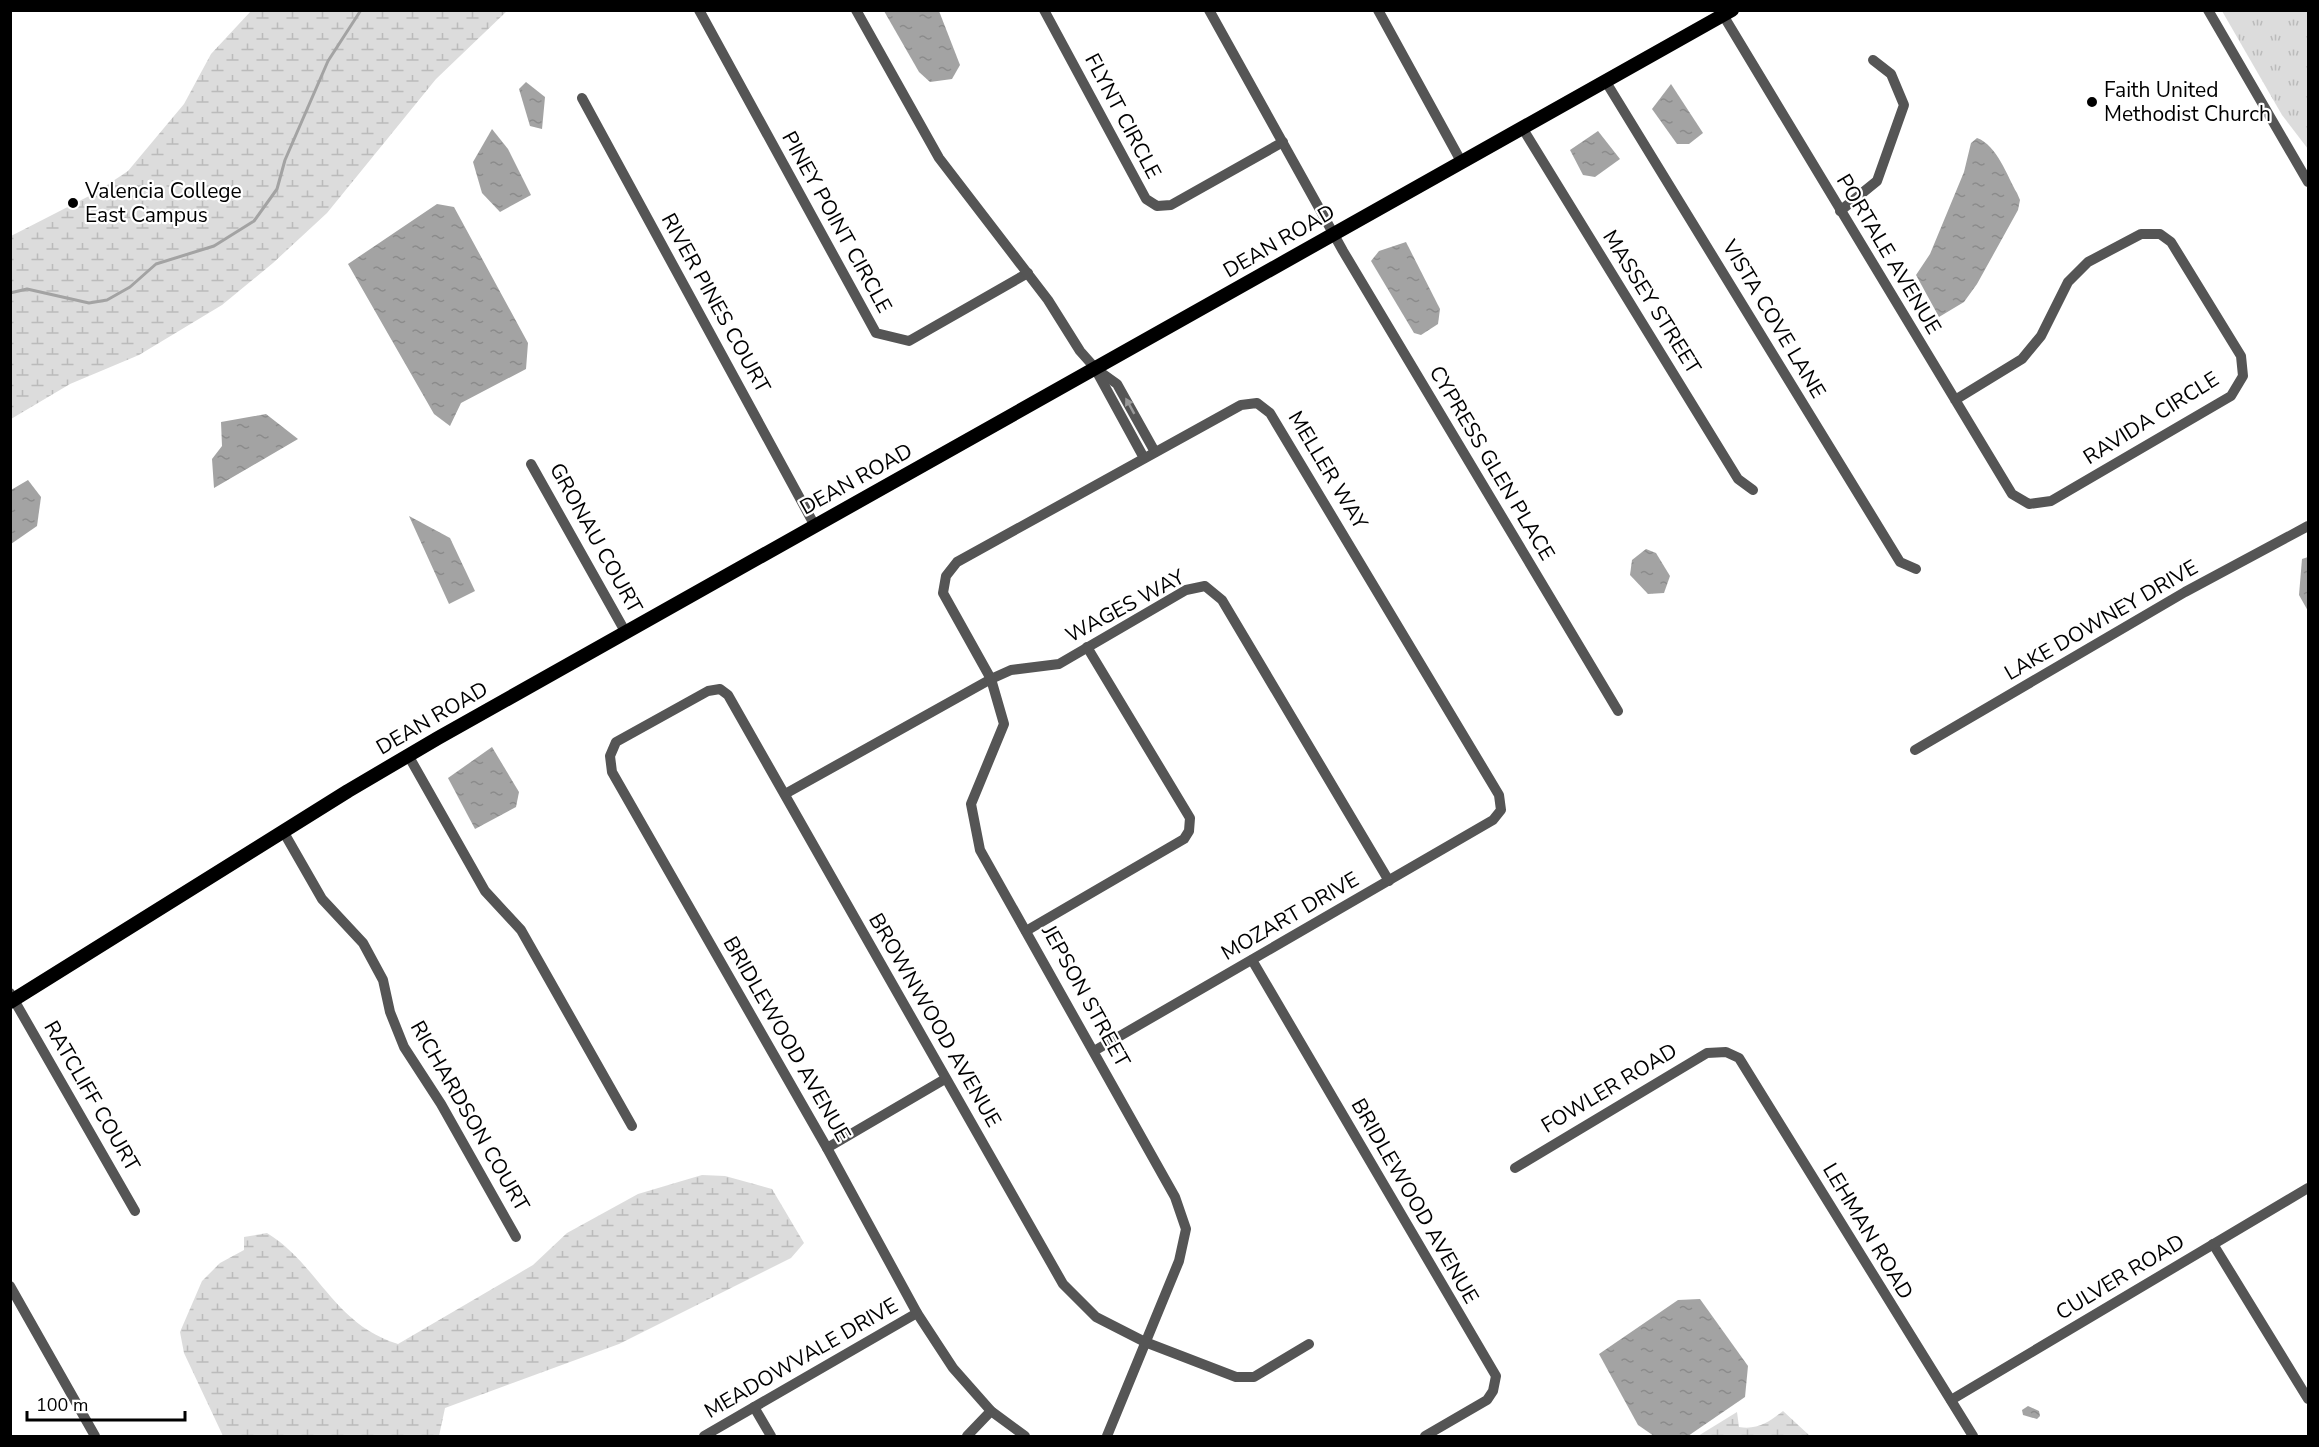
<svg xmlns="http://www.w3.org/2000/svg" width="2319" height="1447" viewBox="0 0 2319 1447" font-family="'Nunito Sans',sans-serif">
	<defs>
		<pattern id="wetland-marsh" width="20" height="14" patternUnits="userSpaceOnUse" patternTransform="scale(1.5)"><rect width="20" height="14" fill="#dcdcdc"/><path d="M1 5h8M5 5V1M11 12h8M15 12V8" fill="none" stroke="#bbb"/></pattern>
		<pattern id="park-tufts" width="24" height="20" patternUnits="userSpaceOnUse" patternTransform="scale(1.5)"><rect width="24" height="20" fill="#dcdcdc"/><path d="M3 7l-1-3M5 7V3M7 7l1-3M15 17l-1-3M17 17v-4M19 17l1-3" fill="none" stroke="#bbb"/></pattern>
		<pattern id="water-ripples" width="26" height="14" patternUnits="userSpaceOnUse" patternTransform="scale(1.5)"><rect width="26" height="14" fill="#a3a3a3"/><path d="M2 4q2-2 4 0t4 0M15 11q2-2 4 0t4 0" fill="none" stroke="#8b8b8b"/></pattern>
	</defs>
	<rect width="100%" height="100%" fill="#fff"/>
	<g fill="url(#wetland-marsh)">
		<polygon points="251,11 507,11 436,79 327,213 273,263 222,305 139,355 70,384 11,419 11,236 95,193 128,171 184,104 211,54"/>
		<path d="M702,1175L725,1176L772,1189L804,1243L791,1258L619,1344L445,1408L439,1436H223L184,1353L180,1332L202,1281L220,1263L244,1250V1237L267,1233C319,1265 333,1324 398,1344L533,1265L567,1233L638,1194Z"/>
		<path d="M1783,1411L1810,1436H1698L1737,1412L1739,1427C1758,1430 1769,1422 1783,1411Z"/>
	</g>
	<polygon fill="url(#park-tufts)" points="2222,11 2308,11 2308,149 2282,115"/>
	<g fill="url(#water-ripples)">
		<polygon points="884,11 939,11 960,65 952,79 930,82 919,72"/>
		<polygon points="526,82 545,97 542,129 530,126 519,89"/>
		<polygon points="1671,84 1703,133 1689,144 1677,144 1652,109"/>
		<polygon points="492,129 508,149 531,195 500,212 482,193 473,162"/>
		<polygon points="1598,131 1620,159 1595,177 1583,175 1570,150"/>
		<path d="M1977,138C1997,145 2007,176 2017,193L2020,200L2018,210L1977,284L1964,302L1939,317L1916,275L1930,254L1964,172L1971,143Z"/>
		<polygon points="437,204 454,207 528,343 526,369 461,403 450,426 434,414 348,264"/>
		<polygon points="1406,242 1440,309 1438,324 1421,335 1414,333 1371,261 1379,251"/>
		<polygon points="266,414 298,439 214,488 212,459 222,446 221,422"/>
		<polygon points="28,480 41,497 37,526 11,544 11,490"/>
		<polygon points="409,516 450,538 475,591 449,604"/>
		<polygon points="1646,549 1656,553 1670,576 1664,593 1648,594 1630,575 1632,560"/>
		<polygon points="2308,557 2308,611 2299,595 2302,559"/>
		<polygon points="492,747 519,792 516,807 475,829 448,778"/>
		<polygon points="1700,1299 1748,1366 1745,1397 1688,1436 1654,1436 1638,1425 1599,1354 1678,1300"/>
		<polygon points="2028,1406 2039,1411 2040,1416 2037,1419 2023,1415 2022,1410"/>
	</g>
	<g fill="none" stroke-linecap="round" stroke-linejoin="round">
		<polyline stroke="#a3a3a3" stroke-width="3" points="10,293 27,289 89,303 107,300 130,287 156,264 214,246 254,221 277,189 285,160 328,61 361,10"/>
		<g stroke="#555" stroke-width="10">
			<polyline points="699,10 876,333 909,341 1028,273"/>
			<polyline points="856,10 939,158 1048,300 1080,351 1096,369 1117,384 1155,452"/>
			<polyline points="1044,10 1146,199 1157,206 1171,205 1283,142"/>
			<polyline points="1209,10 1343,251 1618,711"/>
			<polyline points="1378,10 1462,163"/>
			<polyline points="1720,10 2012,494 2029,504 2051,501 2231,396 2243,376 2241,356 2171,242 2160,234 2141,234 2088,262 2068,282 2041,336 2022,359 1955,400"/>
			<polyline points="2208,10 2308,182"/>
			<polyline points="1606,82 1900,562 1916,569"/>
			<polyline points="582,98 815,526"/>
			<polyline points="1523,129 1738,479 1753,490"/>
			<polyline points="1840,211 1877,181 1904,105 1891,74 1873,60"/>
			<polyline points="1097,372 1144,458"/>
			<polyline points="531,464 626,633"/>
			<polyline points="1915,750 2185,592 2308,526"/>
			<polyline points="408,755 485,891 521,930 632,1126"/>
			<polyline points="785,794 991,679 1011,670 1059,664 1186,590 1205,586 1222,600 1389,881"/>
			<polyline points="283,831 322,899 363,943 383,980 390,1012 404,1047 441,1104 516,1237"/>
			<polyline points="1026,931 1184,839 1189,831 1190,818 1087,647"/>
			<polyline points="1252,960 1496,1376 1493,1391 1487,1400 1425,1436"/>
			<polyline points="10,993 135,1211"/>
			<polyline points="1094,1051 1493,820 1501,810 1499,795 1270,413 1257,403 1241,405 957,562 946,576 943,593 991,679 1004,724 971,804 980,850 1175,1197 1186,1229 1179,1261 1107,1436"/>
			<polyline points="827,1148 945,1079"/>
			<polyline points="1515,1168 1707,1053 1726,1052 1739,1058 1973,1436"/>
			<polyline points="2213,1244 2308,1399"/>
			<polyline points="10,1286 95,1436"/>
			<polyline points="1951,1400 2308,1188"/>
			<polyline points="754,1407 771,1436"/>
			<polyline points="704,1436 917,1313"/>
			<polyline points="967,1436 991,1411"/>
			<polyline points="1025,1436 991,1411 953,1368 917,1313 827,1148 612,772 610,756 616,742 708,691 720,689 728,695 1063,1284 1096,1317 1145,1342 1236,1377 1254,1377 1309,1344"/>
		</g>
		<polyline stroke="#000" stroke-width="14" points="10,1002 348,791 438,738 1732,10"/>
	</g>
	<defs><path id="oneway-solid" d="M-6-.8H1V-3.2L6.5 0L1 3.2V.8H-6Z" transform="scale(1.5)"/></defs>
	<use fill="#999" href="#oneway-solid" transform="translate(1130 406) rotate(-119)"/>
	<g fill="#000" stroke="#fff" stroke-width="2">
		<circle cx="2092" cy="102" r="6"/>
		<circle cx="73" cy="203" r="6"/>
	</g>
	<g text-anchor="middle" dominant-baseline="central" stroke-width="4.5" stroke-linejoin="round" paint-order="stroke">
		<g font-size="21" fill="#000" stroke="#fff" text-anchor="start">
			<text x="2104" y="90">Faith United<tspan x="2104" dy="24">Methodist Church</tspan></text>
			<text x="85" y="191">Valencia College<tspan x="85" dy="24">East Campus</tspan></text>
		</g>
		<g font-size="21" fill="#000" stroke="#fff">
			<text transform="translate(1123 116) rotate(62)">FLYNT CIRCLE</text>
			<text transform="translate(837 222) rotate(61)">PINEY POINT CIRCLE</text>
			<text transform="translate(1279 241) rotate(-30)">DEAN ROAD</text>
			<text transform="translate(1889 254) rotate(59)">PORTALE AVENUE</text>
			<text transform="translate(1652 302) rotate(58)">MASSEY STREET</text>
			<text transform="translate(716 303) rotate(61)">RIVER PINES COURT</text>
			<text transform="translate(1774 319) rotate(59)">VISTA COVE LANE</text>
			<text transform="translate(2151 418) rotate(-32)">RAVIDA CIRCLE</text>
			<text transform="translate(1492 463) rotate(59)">CYPRESS GLEN PLACE</text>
			<text transform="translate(1328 470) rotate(59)">MELLER WAY</text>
			<text transform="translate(856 479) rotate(-29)">DEAN ROAD</text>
			<text transform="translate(596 538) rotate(61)">GRONAU COURT</text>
			<text transform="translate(1125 606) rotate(-28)">WAGES WAY</text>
			<text transform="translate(2101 620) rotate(-30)">LAKE DOWNEY DRIVE</text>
			<text transform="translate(432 718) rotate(-30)">DEAN ROAD</text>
			<text transform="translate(1290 916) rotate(-30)">MOZART DRIVE</text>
			<text transform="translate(1086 996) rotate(61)">JEPSON STREET</text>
			<text transform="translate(935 1020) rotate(60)">BROWNWOOD AVENUE</text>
			<text transform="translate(787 1039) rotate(60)">BRIDLEWOOD AVENUE</text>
			<text transform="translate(1609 1088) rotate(-31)">FOWLER ROAD</text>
			<text transform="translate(92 1096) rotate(60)">RATCLIFF COURT</text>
			<text transform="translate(470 1116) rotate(60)">RICHARDSON COURT</text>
			<text transform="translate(1415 1201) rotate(60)">BRIDLEWOOD AVENUE</text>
			<text transform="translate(1868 1231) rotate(59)">LEHMAN ROAD</text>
			<text transform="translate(2120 1277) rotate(-31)">CULVER ROAD</text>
			<text transform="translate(801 1358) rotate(-30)">MEADOWVALE DRIVE</text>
		</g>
	</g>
	<rect width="2319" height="1447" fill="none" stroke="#000000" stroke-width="24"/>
	<path d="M27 1411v9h158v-9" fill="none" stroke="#000000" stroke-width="3"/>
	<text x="36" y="1411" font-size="18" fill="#000000" stroke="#ffffff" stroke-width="4.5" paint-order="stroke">100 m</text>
</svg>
